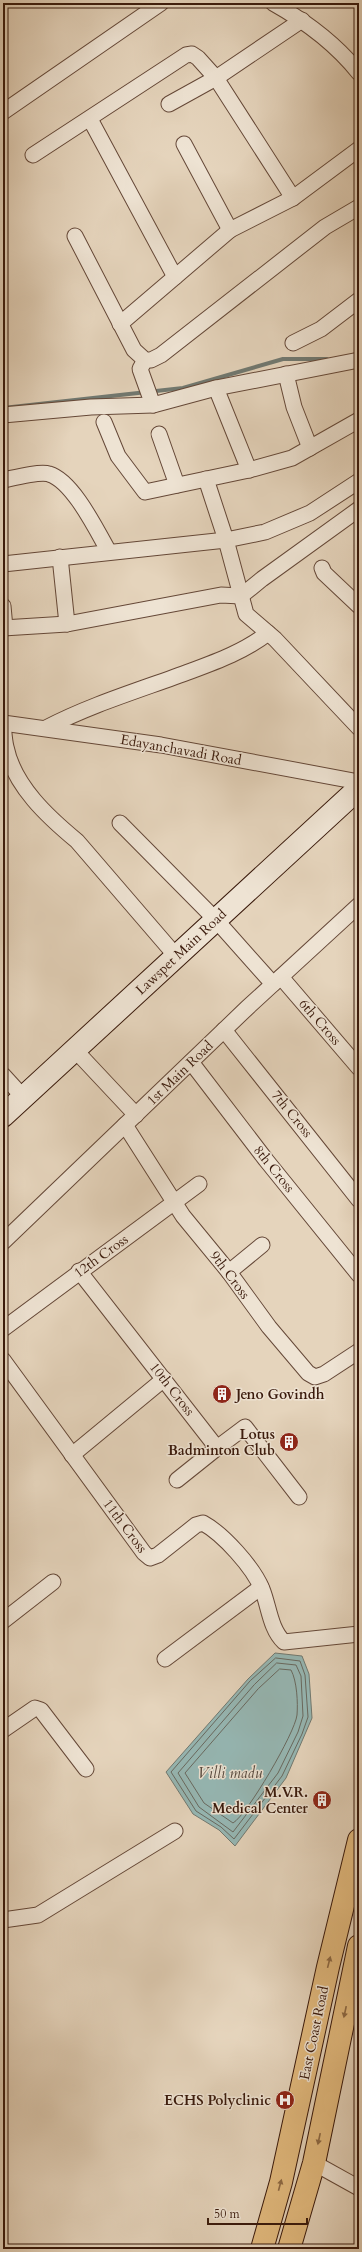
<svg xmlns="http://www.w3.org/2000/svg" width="362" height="2252" viewBox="0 0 362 2252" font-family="Cardo,serif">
	<rect width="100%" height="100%" fill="#e5d4bc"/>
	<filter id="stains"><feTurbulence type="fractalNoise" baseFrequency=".005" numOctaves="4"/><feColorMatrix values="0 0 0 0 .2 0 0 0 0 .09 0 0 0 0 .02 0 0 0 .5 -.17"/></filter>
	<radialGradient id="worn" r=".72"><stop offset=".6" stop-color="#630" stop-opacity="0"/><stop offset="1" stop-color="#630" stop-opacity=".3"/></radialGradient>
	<polygon fill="#96b8b5" stroke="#717971" points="275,1653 302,1656 309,1674 312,1718 286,1778 235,1846 219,1830 193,1814 166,1772 248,1679"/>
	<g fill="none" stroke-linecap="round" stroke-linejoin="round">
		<g stroke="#686960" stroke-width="1">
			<polygon points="276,1658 300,1661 305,1675 308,1717 302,1734 282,1776 234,1839 221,1827 196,1811 171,1772 250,1681"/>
			<polygon points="277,1663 296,1665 301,1676 303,1716 298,1732 278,1773 233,1832 199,1807 178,1773 254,1685"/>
			<path d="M280,1669L291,1670C297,1681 298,1703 297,1715C295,1733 247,1815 233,1823L204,1803L185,1773L258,1689Z"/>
		</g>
		<polyline stroke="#717971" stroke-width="4" points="3,408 183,388 283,359 327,359"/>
		<defs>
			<g id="street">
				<path d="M273,3C305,21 336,44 359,73"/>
				<polyline points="169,104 216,78 302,20"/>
				<polyline points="3,112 161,3"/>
				<polyline points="90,119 175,277"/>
				<polyline points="184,144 230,230 293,198 359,149"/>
				<polyline points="33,155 186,55 192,54 198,58 216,78 293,198"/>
				<polyline points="75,236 134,350 145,360 151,360 161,355 325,227 359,207"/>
				<polyline points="120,324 230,230"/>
				<polyline points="293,343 321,329 359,300"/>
				<polyline points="145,360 140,369 153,405"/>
				<polyline points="286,374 294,407 310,448"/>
				<polyline points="216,388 249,470"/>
				<polyline points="3,415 91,407 153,405 216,388 359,360"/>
				<polyline points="104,422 118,456 145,492 249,470 292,458 359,420"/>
				<polyline points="159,434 177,485"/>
				<polyline points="206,479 226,540 246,614 275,639 359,728"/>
				<path d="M3,480C13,478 40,471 49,474C73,481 97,531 109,552"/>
				<polyline points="60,557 67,624"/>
				<polyline points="3,564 226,540 265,532 310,513 359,481"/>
				<polyline points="322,568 324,573 359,606"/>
				<polyline points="3,606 5,628"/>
				<polyline points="3,628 67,624 221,595 241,596 262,579 359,509"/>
				<polyline points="3,723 161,745 359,782"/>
				<path d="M3,723C4,731 4,739 6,747C14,786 48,817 77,841L176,956"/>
				<path d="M46,728C92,704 143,689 191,671C218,661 245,651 268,633"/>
				<polyline points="120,823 216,920 273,984"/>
				<polyline points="281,977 359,1068"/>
				<polyline points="224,1030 359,1200"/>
				<polyline points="75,1050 136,1115"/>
				<polyline points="191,1062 266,1160 359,1275"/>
				<polyline points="3,1075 24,1098"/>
				<polyline points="125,1125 183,1216 229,1272 269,1327 308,1373 315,1377 324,1374 359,1351"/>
				<polyline points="3,1242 247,1008 359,905"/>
				<polyline points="79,1271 217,1448 245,1427 299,1497"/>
				<polyline points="229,1272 262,1245"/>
				<polyline points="3,1329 199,1184"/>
				<path d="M3,1360L144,1553L150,1558L158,1555L196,1525L203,1523C223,1534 253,1567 262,1589C269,1606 270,1629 284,1642L359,1634"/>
				<polyline points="72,1455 164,1379"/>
				<polyline points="177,1480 217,1448"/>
				<polyline points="3,1621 53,1582"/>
				<polyline points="165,1659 261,1587"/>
				<polyline points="3,1730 35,1708 41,1710 86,1769"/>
				<polyline points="3,1920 38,1915 175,1831"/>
				<polyline points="314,2163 359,2188"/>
			</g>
			<polyline id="secondary" points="3,1116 359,788"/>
			<g id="highway">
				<polyline points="262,2249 281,2182 328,1967 359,1840"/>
				<polyline points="289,2249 314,2163 359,1946"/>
			</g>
		</defs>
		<use href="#street" stroke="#654838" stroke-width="17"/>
		<use href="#secondary" stroke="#3a1a0c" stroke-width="24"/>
		<use href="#highway" stroke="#3a1a0c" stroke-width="24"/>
		<use href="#street" stroke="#eee3d3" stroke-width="15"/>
		<use href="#secondary" stroke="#eee3d3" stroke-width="22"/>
		<use href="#highway" stroke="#e2ba7e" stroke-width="22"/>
	</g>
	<defs><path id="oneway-solid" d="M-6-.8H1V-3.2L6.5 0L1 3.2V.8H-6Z"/></defs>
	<g fill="#8e6a45">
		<use href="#oneway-solid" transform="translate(329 1962) rotate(-76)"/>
		<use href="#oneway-solid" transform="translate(345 2012) rotate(102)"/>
		<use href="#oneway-solid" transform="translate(319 2139) rotate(102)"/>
		<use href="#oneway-solid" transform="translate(280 2185) rotate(-75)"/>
	</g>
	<defs>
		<symbol id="building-disc" viewBox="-11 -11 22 22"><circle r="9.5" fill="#8f2418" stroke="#eee3d3"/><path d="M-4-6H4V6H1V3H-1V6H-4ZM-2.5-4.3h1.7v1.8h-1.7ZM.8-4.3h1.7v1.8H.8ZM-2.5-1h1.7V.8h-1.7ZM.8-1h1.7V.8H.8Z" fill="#fff"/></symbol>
		<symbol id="hospital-disc" viewBox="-11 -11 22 22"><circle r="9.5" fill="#8f2418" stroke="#eee3d3"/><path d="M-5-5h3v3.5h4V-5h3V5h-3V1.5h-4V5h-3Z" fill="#fff"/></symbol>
	</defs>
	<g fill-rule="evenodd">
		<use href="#building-disc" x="211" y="1383" width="22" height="22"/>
		<use href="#building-disc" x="278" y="1431" width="22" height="22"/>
		<use href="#building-disc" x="311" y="1789" width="22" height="22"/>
		<use href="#hospital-disc" x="274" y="2089" width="22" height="22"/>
	</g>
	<g text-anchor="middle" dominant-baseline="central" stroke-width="3" stroke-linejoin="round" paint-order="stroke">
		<g font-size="14" fill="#3a1a0c" stroke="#eee3d3">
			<text transform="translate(181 750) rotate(10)">Edayanchavadi Road</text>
			<text transform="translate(181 952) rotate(-43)">Lawspet Main Road</text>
			<text transform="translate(320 1022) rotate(49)">6th Cross</text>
			<text transform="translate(180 1073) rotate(-44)">1st Main Road</text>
			<text transform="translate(292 1114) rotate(51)">7th Cross</text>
			<text transform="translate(274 1169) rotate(51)">8th Cross</text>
			<text transform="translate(101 1256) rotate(-36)">12th Cross</text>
			<text transform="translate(230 1275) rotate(53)">9th Cross</text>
			<text transform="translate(172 1389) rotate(52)">10th Cross</text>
			<text transform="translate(125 1526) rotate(53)">11th Cross</text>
			<text transform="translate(314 2033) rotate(-78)">East Coast Road</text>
		</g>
		<g font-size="14" font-weight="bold" fill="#3a1a0c" stroke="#eee3d3" text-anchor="end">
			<text x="236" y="1394" text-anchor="start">Jeno Govindh</text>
			<text x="275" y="1434">Lotus<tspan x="275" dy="16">Badminton Club</tspan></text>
			<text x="308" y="1792">M.V.R.<tspan x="308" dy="16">Medical Center</tspan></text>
			<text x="271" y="2100">ECHS Polyclinic</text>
		</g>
		<g font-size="15" font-style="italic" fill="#56493f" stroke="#eee3d3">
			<text x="230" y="1773">Villi madu</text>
		</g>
	</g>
	<rect width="362" height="2252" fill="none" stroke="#e5d4bc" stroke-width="16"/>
	<rect x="4" y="4" width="354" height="2244" fill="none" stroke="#3a1a0c" stroke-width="2"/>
	<rect x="8" y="8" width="346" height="2236" fill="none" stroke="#3a1a0c"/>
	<path d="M208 2218v6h99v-6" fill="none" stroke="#3a1a0c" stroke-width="2"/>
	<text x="214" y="2218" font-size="12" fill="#3a1a0c" stroke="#eee3d3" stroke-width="3" paint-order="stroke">50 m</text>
	<rect width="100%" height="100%" filter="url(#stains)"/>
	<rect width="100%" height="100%" fill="url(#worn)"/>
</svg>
